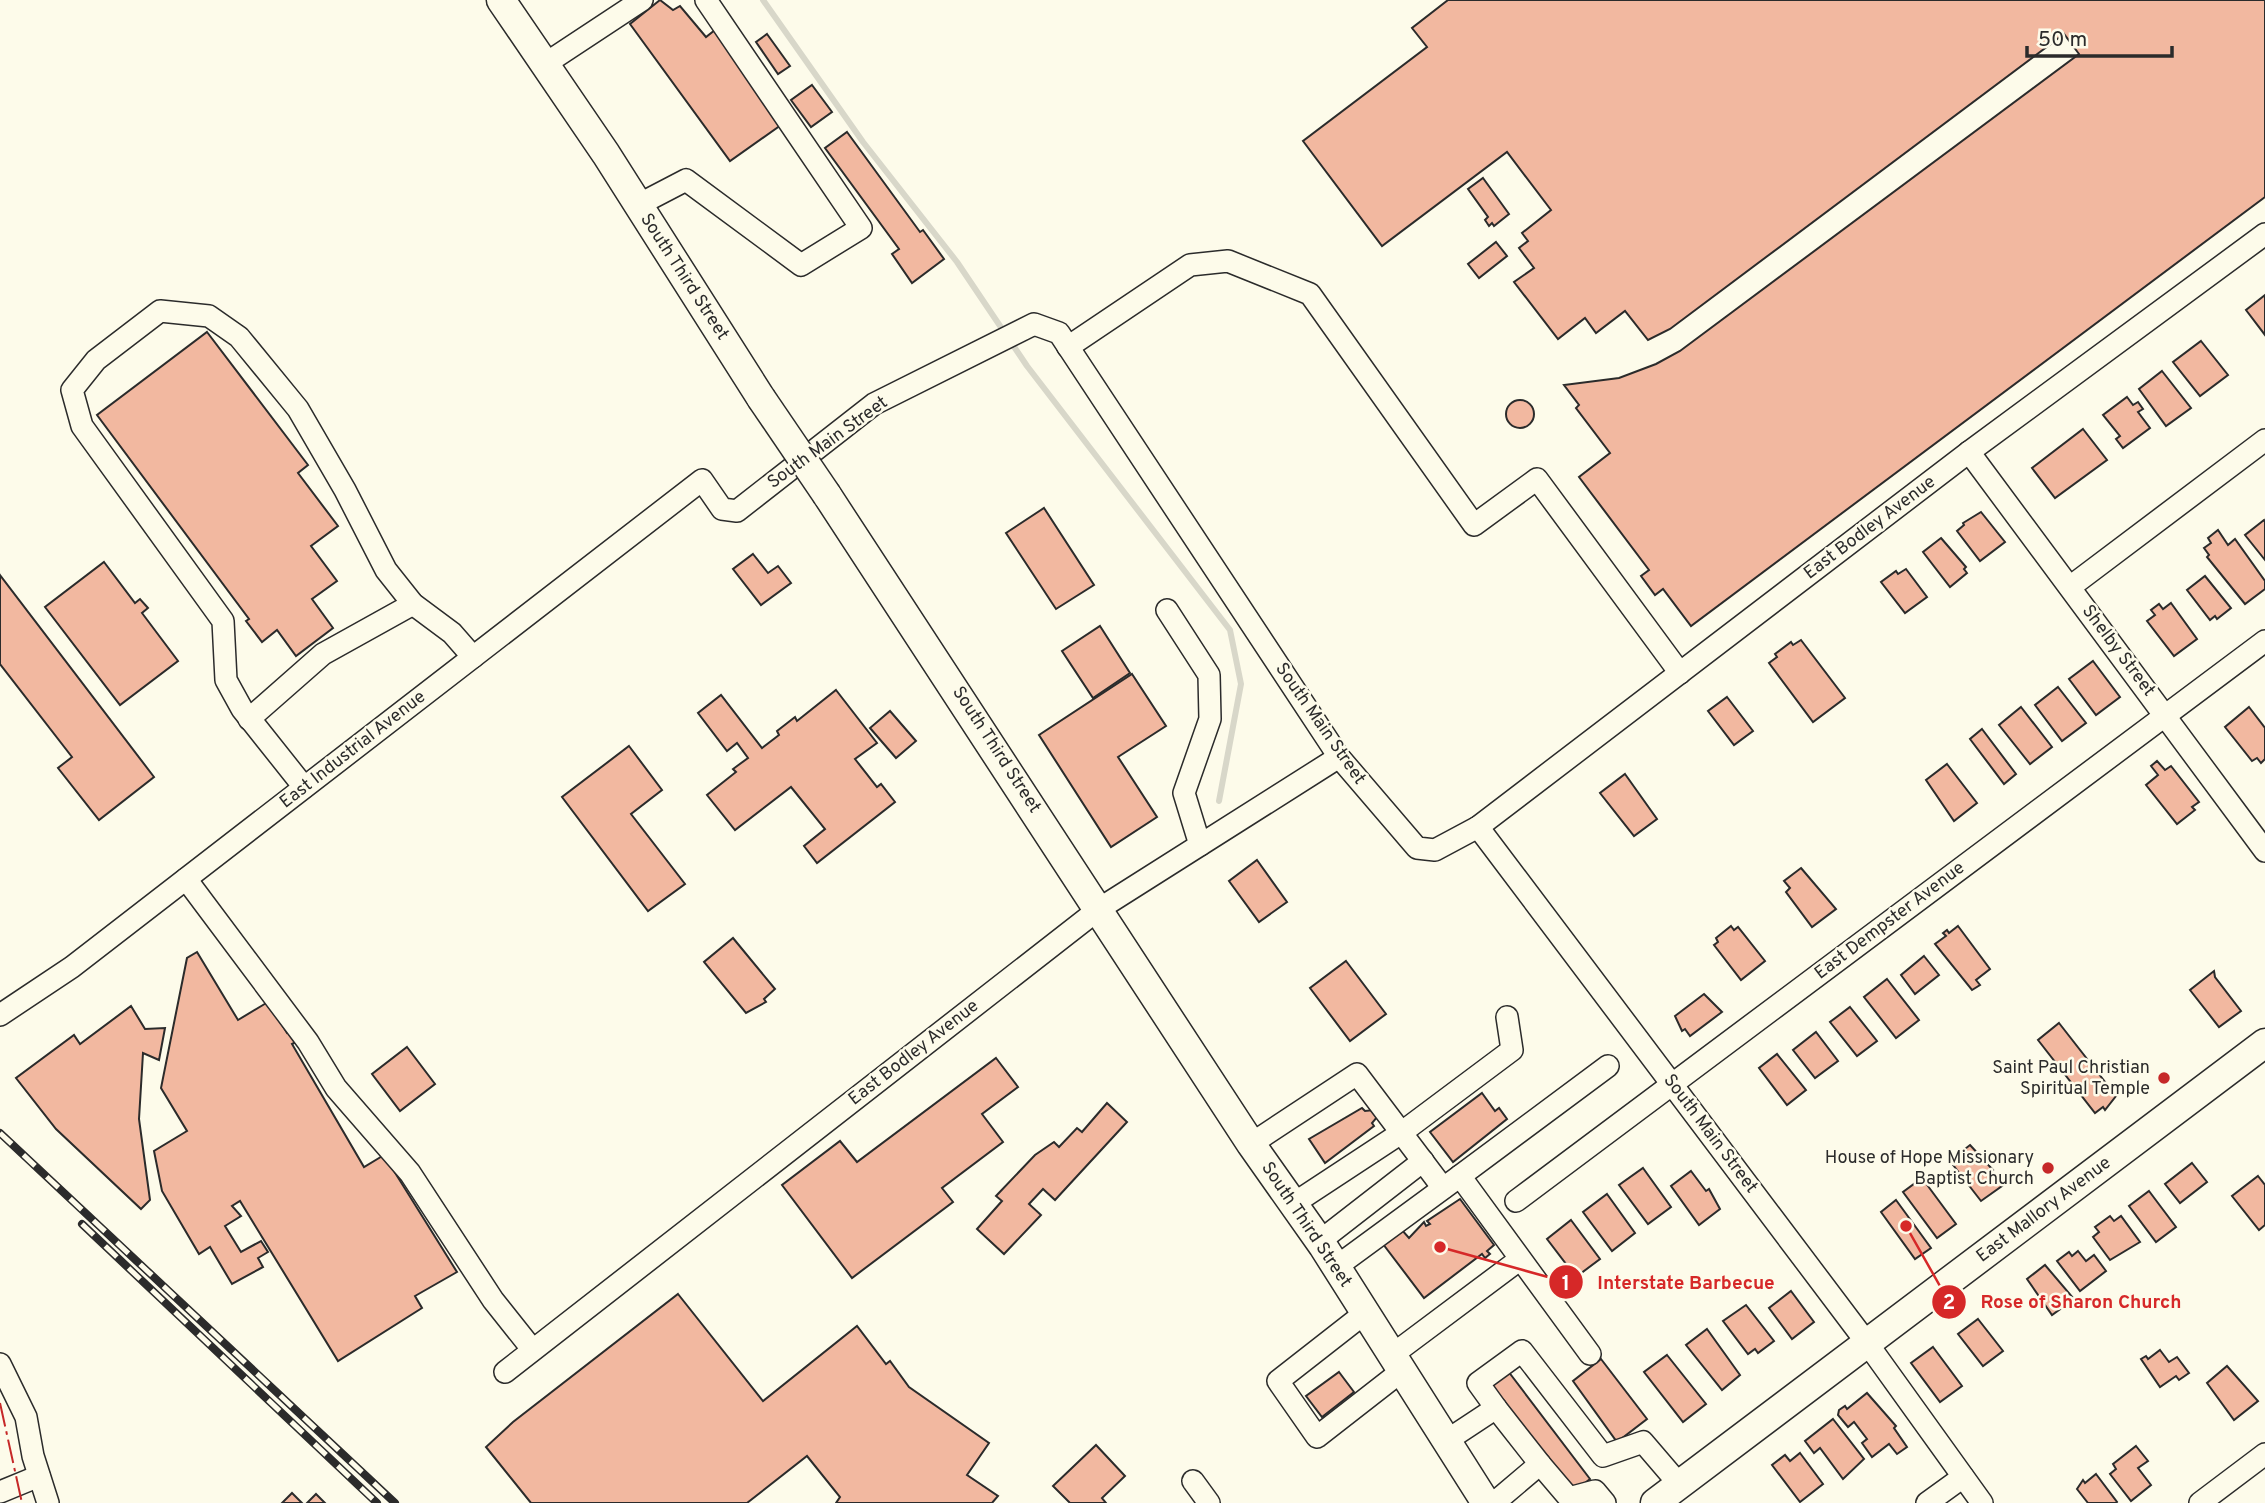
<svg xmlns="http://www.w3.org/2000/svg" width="2265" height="1503" viewBox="0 0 2265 1503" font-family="Overpass,sans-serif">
	<rect width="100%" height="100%" fill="#fdfbea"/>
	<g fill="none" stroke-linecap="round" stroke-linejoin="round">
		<polyline stroke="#d8d7c9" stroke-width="6" points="763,0 863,142 957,262 1027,366 1230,630 1241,684 1219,801"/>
	</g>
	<g fill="#f2b8a0" stroke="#2b2b2b" stroke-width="2">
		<polygon points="660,0 673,10 680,6 706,37 715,30 781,125 730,161 630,24"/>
		<polygon points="1448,0 2265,0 2265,197 1691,626 1663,589 1655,595 1641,576 1649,570 1579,477 1610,453 1576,408 1579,405 1564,385 1619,378 1656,364 1680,351 2079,54 2064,34 1670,329 1648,340 1625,311 1596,333 1585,318 1558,339 1514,282 1534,268 1519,248 1528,241 1522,233 1551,210 1507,152 1382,246 1303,141 1427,47 1412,28"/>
		<polygon points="767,34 790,66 778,74 756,42"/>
		<polygon points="812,85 832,112 811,127 791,100"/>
		<polygon points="847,132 920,232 923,230 944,259 912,283 892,254 899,249 825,148"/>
		<polygon points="1483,178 1509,214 1494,226 1492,223 1489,226 1485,220 1488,217 1468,189"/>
		<polygon points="1496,242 1507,256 1479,278 1468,264"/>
		<polygon points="2265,295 2265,335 2246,310"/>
		<polygon points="207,332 308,465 298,473 338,526 311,546 337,581 312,599 333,628 296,656 277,630 262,642 246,621 249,619 97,415"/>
		<polygon points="2201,341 2228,375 2200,396 2173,362"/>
		<polygon points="2162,371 2191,408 2166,426 2139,389"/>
		<polygon points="2127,397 2133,405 2138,402 2143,409 2138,412 2150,428 2123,448 2116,439 2120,436 2103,415"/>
		<circle cx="1520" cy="414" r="14"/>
		<polygon points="2083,429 2107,460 2055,498 2032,468"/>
		<polygon points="1044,508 1094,585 1056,609 1006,533"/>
		<polygon points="1981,512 2005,542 1980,561 1957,531 1964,525 1963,523"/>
		<polygon points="2264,520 2265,522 2265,560 2245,535"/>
		<polygon points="2218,530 2228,545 2235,539 2265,581 2265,589 2245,604 2207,557 2209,555 2204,548 2211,543 2208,538"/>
		<polygon points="1941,538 1966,567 1964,569 1967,573 1950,587 1923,552"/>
		<polygon points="753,554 768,573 778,566 791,583 761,605 733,569"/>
		<polygon points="104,562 135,603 140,599 148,608 142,613 178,661 120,705 45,607"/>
		<polygon points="1906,569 1927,597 1905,613 1881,582 1896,571 1898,574"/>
		<polygon points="0,575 154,777 99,820 58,768 72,757 0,664"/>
		<polygon points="2205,576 2231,608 2217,619 2215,616 2210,620 2187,590"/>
		<polygon points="2171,603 2197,639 2174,656 2147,621 2155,615 2151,610 2159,604 2163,609"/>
		<polygon points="1100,626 1130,673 1093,698 1062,651"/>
		<polygon points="1801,640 1845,698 1813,722 1769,663 1777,657 1775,654 1791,642 1793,645"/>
		<polygon points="2093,661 2120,697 2096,715 2069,679"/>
		<polygon points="1132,674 1166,726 1118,757 1157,817 1111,847 1039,735"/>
		<polygon points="2058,687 2086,723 2062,741 2035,705"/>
		<polygon points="836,690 877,743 855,759 877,787 881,784 895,802 817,863 804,846 825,829 791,787 735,830 707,795 736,772 733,769 748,758 737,743 727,751 698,713 721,695 762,748 779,735 777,731 795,717 797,721"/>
		<polygon points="1727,697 1753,731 1734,745 1708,711"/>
		<polygon points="2021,707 2052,747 2030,764 1999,725"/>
		<polygon points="2249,707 2265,728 2265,759 2261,763 2257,758 2252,761 2225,727"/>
		<polygon points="890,711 916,741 896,758 870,728"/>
		<polygon points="1982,729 2016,774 2004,784 1970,739"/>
		<polygon points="629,746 662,790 631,814 685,884 648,911 562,797"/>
		<polygon points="2157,761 2165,770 2171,766 2199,802 2192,807 2195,810 2177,824 2146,785 2158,775 2151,766"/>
		<polygon points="1947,764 1977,803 1954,821 1926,780"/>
		<polygon points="1625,774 1657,819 1634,836 1600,793"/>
		<polygon points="1257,860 1287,902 1259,922 1229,881"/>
		<polygon points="1801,868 1836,909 1812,927 1786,892 1790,888 1784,881"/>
		<polygon points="1731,926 1734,930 1738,927 1765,961 1741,980 1714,945 1718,942 1716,938"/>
		<polygon points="1958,926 1990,969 1976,980 1980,985 1972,990 1935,944 1946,936 1943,933 1947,930 1949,933"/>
		<polygon points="733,938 775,989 764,999 766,1002 746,1013 704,962"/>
		<polygon points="197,952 238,1020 268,1002 287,1033 292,1030 298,1041 292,1044 364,1167 384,1155 457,1272 415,1296 422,1308 338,1361 240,1201 232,1206 241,1216 225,1226 241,1252 261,1241 268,1252 258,1258 263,1267 232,1284 210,1247 199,1254 162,1191 154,1151 187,1131 161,1088 187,958"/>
		<polygon points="1924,956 1939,975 1915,994 1901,975"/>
		<polygon points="1346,961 1386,1014 1350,1041 1310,988"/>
		<polygon points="2214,971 2215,977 2241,1011 2219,1027 2190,990"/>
		<polygon points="1887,979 1919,1020 1896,1038 1864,997"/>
		<polygon points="1704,994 1722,1012 1690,1036 1685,1029 1682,1031 1675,1016"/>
		<polygon points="131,1006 145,1029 165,1028 159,1060 143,1053 139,1119 150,1200 141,1209 56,1129 16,1078 74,1035 80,1044"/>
		<polygon points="1850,1007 1877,1041 1857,1056 1830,1022"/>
		<polygon points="2059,1023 2116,1096 2105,1110 2103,1107 2095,1113 2038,1040"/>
		<polygon points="1816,1032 1838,1061 1815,1078 1793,1050"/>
		<polygon points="407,1047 435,1084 400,1111 372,1074"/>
		<polygon points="1777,1054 1806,1090 1787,1105 1759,1068"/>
		<polygon points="996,1058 1018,1087 982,1114 1003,1142 942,1188 953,1202 852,1278 782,1185 840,1141 857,1162"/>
		<polygon points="1482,1093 1495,1111 1499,1108 1507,1119 1453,1162 1430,1132"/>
		<polygon points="1107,1103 1127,1122 1055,1200 1043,1189 1029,1204 1041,1215 1004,1254 977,1229 1002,1201 996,1196 1035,1155 1054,1142 1059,1147 1077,1128 1082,1132"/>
		<polygon points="1362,1108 1365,1111 1374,1110 1378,1116 1372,1123 1374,1126 1325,1163 1309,1139"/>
		<polygon points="1970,1145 1993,1170 1991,1172 2002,1186 1981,1201 1950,1161"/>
		<polygon points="2192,1163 2207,1182 2180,1203 2165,1184"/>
		<polygon points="1643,1168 1671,1207 1648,1224 1619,1185"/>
		<polygon points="1691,1171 1706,1191 1709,1189 1720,1209 1699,1225 1671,1186"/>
		<polygon points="2258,1176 2265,1185 2265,1225 2259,1230 2232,1196"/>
		<polygon points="1922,1178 1956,1224 1937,1238 1903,1192"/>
		<polygon points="2149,1191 2176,1227 2156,1242 2129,1206"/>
		<polygon points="1607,1194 1635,1233 1612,1251 1583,1212"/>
		<polygon points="1460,1199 1494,1245 1487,1251 1490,1254 1485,1258 1482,1254 1424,1298 1383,1244 1402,1230 1409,1238 1424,1222 1426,1226 1430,1224 1427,1221"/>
		<polygon points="1896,1200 1931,1248 1915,1259 1881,1212"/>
		<polygon points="2110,1216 2114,1221 2121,1216 2140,1242 2110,1260 2093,1237 2099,1232 2095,1227"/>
		<polygon points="1571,1220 1600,1259 1576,1277 1547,1239"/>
		<polygon points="2078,1251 2086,1261 2094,1255 2106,1271 2080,1291 2057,1261 2069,1252 2072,1256"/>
		<polygon points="2045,1265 2074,1299 2052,1315 2027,1279"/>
		<polygon points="1791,1291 1814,1322 1792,1339 1769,1308"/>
		<polygon points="678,1294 763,1401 857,1326 886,1364 890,1361 909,1387 989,1443 967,1475 998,1496 992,1503 836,1503 840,1497 807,1456 747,1503 531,1503 486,1447 513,1422"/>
		<polygon points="1746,1305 1774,1341 1758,1353 1755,1349 1748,1354 1723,1321"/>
		<polygon points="1978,1319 2003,1351 1983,1366 1958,1334"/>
		<polygon points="1707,1329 1740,1375 1722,1390 1686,1345"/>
		<polygon points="1933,1347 1962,1386 1940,1402 1911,1363"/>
		<polygon points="2160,1350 2169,1362 2177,1357 2189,1373 2179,1380 2176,1376 2160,1387 2141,1359 2146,1356 2148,1359"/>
		<polygon points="1667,1355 1706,1404 1683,1422 1644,1372"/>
		<polygon points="1601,1359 1647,1419 1617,1442 1573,1381"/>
		<polygon points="2227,1366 2258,1401 2234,1420 2207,1383"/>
		<polygon points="1508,1371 1590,1479 1572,1493 1490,1385"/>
		<polygon points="1339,1372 1354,1392 1322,1417 1306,1396"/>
		<polygon points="1867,1393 1896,1426 1894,1428 1907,1447 1897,1454 1889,1444 1872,1457 1862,1443 1867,1439 1854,1422 1848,1427 1838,1415 1839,1410 1845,1406 1847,1409"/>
		<polygon points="1833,1419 1864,1459 1843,1479 1820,1448 1814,1453 1805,1441"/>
		<polygon points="1096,1445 1125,1476 1102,1498 1106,1503 1070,1503 1053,1486"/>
		<polygon points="2136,1446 2148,1461 2138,1468 2151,1485 2131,1501 2110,1474 2116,1469 2113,1464"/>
		<polygon points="1800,1453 1823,1484 1800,1502 1772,1465 1785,1455 1790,1461"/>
		<polygon points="2096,1474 2117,1502 2116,1503 2088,1503 2077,1489 2083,1480 2085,1483"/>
		<polygon points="292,1493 302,1503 282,1503"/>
		<polygon points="316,1494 325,1503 307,1503"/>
	</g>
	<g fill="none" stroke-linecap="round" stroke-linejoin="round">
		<defs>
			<g id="minor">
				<polyline points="545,64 642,0"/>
				<polyline points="638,205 686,180 801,265 861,228 706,0"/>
				<polyline points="1068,347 1190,265 1228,261 1310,294 1474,525 1537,479 1680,673"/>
				<polyline points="1969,452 2265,851"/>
				<polyline points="2070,587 2265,440"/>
				<polyline points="1167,610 1209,675 1210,719 1184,793 1200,845"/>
				<polyline points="249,719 323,654 413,604"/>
				<polyline points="304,787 242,709 226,680 223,621 82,426 72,390 96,360 160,311 209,316 239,337 298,409 345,490 386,570 413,604 452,633 473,657"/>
				<polyline points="1478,827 1867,1343 1982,1503"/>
				<polyline points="186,879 308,1042 336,1088 410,1173 493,1300 532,1349"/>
				<polyline points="0,1015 72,967 702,480 722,509 737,511 874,404 1034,324 1059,333 1339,757 1417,848 1435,850 1478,827 1969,452 2265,234"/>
				<polyline points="1251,1144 1357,1074 1443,1188"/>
				<polyline points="1460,1176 1608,1066"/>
				<polyline points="1516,1201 2265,641"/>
				<polyline points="1293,1204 1401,1133 1512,1050 1507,1017"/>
				<polyline points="1320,1241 1423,1161"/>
				<polyline points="1336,1267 1460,1176 1590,1354"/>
				<polyline points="1365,1313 1278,1381 1317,1437 1403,1370"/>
				<polyline points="1392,1355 1519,1260"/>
				<polyline points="0,1364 26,1417 33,1456 48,1503"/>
				<polyline points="505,1372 1099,909 1339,757"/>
				<polyline points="1496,1408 1540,1464"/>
				<polyline points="1446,1441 1496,1408 1478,1383 1522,1351 1603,1456 1643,1442 1679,1484"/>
				<polyline points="1193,1481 1209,1503"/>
				<polyline points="0,1492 39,1476"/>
				<polyline points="1494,1503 1540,1464 1569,1498 1595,1491 1605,1503"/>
				<polyline points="1927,1503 1963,1477"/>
				<polyline points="2200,1503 2265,1454"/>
			</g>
			<g id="major">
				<polyline points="501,0 606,154 761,398"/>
				<polyline points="827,495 1251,1144 1323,1246 1486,1503"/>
				<polyline points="1655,1503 2265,1043"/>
			</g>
		</defs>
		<use href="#minor" stroke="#2b2b2b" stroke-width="24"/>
		<use href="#major" stroke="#2b2b2b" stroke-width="31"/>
		<use href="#minor" stroke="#fdfbea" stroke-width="21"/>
		<use href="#major" stroke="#fdfbea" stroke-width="28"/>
		<defs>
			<g id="rail">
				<polyline points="0,1133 395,1503"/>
				<polyline points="82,1224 377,1503"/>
			</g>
		</defs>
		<use href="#rail" stroke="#2b2b2b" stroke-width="8"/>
		<use href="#rail" stroke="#fdfbea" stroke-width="5" stroke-dasharray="16" stroke-linecap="butt"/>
		<defs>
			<polyline id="major-bridge" points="761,398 827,495"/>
		</defs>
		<use href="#major-bridge" stroke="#2b2b2b" stroke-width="31" stroke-linecap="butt"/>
		<use href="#major-bridge" stroke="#fdfbea" stroke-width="28"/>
		<polyline stroke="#c62828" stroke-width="2" stroke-dasharray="24 5 3.5 5" stroke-linecap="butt" points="0,1403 22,1503"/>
	</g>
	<g fill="#c62828" stroke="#fdfbea" stroke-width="2.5">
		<circle cx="2164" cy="1078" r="7"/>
		<circle cx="2048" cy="1168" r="7"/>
	</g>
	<g text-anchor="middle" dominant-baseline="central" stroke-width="5" stroke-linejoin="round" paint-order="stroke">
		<g font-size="18" fill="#2b2b2b" stroke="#fdfbea">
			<text transform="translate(684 277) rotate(57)">South Third Street</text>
			<text transform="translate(828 443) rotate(-36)">South Main Street</text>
			<text transform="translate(1870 528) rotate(-37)">East Bodley Avenue</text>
			<text transform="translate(2118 651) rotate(53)">Shelby Street</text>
			<text transform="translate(1320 724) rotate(55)">South Main Street</text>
			<text transform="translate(353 750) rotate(-38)">East Industrial Avenue</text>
			<text transform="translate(996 750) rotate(57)">South Third Street</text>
			<text transform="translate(1890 921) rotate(-37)">East Dempster Avenue</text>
			<text transform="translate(914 1053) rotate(-38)">East Bodley Avenue</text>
			<text transform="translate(1710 1134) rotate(53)">South Main Street</text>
			<text transform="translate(2044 1210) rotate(-37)">East Mallory Avenue</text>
			<text transform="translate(1306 1225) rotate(56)">South Third Street</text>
		</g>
		<g font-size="18" fill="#2b2b2b" stroke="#fdfbea" text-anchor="end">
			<text x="2150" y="1068">Saint Paul Christian<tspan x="2150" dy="21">Spiritual Temple</tspan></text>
			<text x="2034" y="1158">House of Hope Missionary<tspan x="2034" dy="21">Baptist Church</tspan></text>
		</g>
	</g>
	<path fill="none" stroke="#d62828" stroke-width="2.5" d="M1440 1247L1566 1282M1906 1226L1949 1302"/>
	<g fill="#d62828" stroke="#fdfbea" stroke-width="2.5">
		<circle cx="1440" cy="1247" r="7"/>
		<circle cx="1906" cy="1226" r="7"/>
		<circle cx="1566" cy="1282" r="18"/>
		<circle cx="1949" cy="1302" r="18"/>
	</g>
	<g font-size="21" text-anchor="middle" font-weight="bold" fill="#fff">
		<text x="1566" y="1290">1</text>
		<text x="1949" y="1309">2</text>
	</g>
	<g font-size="19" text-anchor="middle" font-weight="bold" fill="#d62828" stroke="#fdfbea" stroke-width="5" stroke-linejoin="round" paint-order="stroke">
		<text x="1686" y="1289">Interstate Barbecue</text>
		<text x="2081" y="1308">Rose of Sharon Church</text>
	</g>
	<path d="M2027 46v10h145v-10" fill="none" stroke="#2b2b2b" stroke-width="3.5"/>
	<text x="2038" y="46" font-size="21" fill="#2b2b2b" stroke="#fdfbea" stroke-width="5" paint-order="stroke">50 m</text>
</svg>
